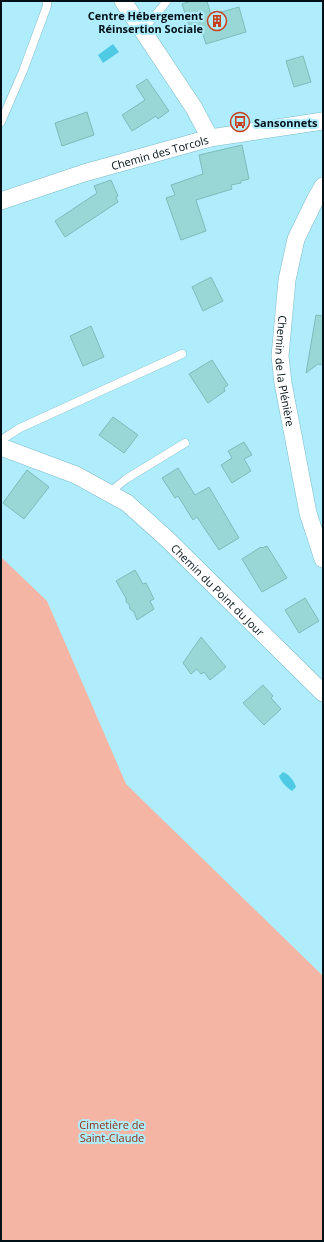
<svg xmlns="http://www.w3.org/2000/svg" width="324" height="1242" viewBox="0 0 324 1242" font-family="'Open Sans',sans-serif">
	<rect width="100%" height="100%" fill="#afedfd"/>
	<polygon fill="#f4b5a5" points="1,557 47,601 126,784 321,974 323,977 323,1241 1,1241"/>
	<g fill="#4ecae5">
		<polygon points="113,44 119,52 103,63 98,55"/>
		<path d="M283,772C290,775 294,781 296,787L292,791C286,787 281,782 279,776Z"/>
	</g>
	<g fill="#97d8d7" stroke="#7bbcbb">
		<polygon points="191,1 207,1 211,15 239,7 246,32 206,44 200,25 190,28 182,4"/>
		<polygon points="303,56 311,82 294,87 286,61"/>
		<polygon points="147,79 169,111 158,119 156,116 132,131 122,115 145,100 136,86"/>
		<polygon points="87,112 94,135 62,146 55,123"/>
		<polygon points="242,145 249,179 241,181 241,183 231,185 232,189 196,200 206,231 181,240 166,198 175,195 171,185 203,174 199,155"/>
		<polygon points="111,180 118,196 116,197 118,202 65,237 55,221 97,193 94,186"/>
		<polygon points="211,277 223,301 203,311 192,287"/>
		<polygon points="316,315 323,316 323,365 318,364 306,373"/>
		<polygon points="91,326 104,357 83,366 70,336"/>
		<polygon points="212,360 228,385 224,388 225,391 208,403 189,374"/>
		<polygon points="113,417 138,435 124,453 99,435"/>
		<polygon points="244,442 252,455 244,459 251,471 232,483 221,465 232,458 228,451"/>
		<polygon points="178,468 195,495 209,487 239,538 219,550 197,517 193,520 178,496 175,498 162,478"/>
		<polygon points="27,470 49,487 24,519 3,503"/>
		<polygon points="267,546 287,578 262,592 242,559 261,547 262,548"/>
		<polygon points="135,570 143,584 146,583 154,599 150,601 154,609 137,620 134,612 130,609 129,604 126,602 126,598 116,581"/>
		<polygon points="305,598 319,621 299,633 285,610"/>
		<polygon points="201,637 226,667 210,680 204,672 201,674 197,669 191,674 183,663"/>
		<polygon points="263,685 273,696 271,698 281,709 264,725 243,703"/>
	</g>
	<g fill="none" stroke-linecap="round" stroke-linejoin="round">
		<defs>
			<g id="lane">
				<polyline points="143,30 167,1"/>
				<polyline points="1,122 23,71 47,6 47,1"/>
				<polyline points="1,440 20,428 182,354"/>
				<polyline points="109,493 126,479 185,443"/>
			</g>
			<g id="street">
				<polyline points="123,1 194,108 210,138"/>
				<path id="s1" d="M323,186L315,200L296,239L287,280L280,356L283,383L308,513L323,559"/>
				<path id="s2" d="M1,201L84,173L210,138L323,121"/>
				<path id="s3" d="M1,447L76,475L127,503L166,538L323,693"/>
			</g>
		</defs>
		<use href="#lane" stroke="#7cbac8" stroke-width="9"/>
		<use href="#street" stroke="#7cbac8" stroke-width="18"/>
		<use href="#lane" stroke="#fff" stroke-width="8"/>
		<use href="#street" stroke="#fff" stroke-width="17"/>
	</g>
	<defs>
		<symbol id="building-ring" viewBox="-11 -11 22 22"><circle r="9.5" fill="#afedfd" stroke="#c93f1c" stroke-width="1.5"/><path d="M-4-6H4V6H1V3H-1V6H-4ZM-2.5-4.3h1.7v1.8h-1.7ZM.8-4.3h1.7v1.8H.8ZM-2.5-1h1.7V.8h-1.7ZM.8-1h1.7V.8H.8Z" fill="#c93f1c"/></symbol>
		<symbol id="bus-ring" viewBox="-11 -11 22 22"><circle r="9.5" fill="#afedfd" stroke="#c93f1c" stroke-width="1.5"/><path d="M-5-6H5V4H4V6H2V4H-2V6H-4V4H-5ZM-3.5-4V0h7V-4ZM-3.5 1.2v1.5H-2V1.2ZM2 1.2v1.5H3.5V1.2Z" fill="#c93f1c"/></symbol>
	</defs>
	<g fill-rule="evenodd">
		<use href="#building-ring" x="206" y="10" width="22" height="22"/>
		<use href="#bus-ring" x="229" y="111" width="22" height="22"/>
	</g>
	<g text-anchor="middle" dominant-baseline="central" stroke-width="4" stroke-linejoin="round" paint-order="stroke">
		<g font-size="11" font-weight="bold" fill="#001016" stroke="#afedfd" text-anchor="end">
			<text x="203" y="15">Centre Hébergement<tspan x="203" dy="13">Réinsertion Sociale</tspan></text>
			<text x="254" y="122" text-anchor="start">Sansonnets</text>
		</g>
		<g font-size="11" fill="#001016" stroke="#afedfd">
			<text stroke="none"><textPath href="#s2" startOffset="166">Chemin des Torcols</textPath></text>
			<text stroke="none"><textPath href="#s1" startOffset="193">Chemin de la Plénière</textPath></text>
			<text stroke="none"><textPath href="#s3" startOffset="264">Chemin du Point du Jour</textPath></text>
		</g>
		<g font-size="11" fill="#912e16" stroke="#afedfd">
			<text x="112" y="1124">Cimetière de<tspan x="112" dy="13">Saint-Claude</tspan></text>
		</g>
	</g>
	<rect width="324" height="1242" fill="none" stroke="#001016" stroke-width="4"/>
</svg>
